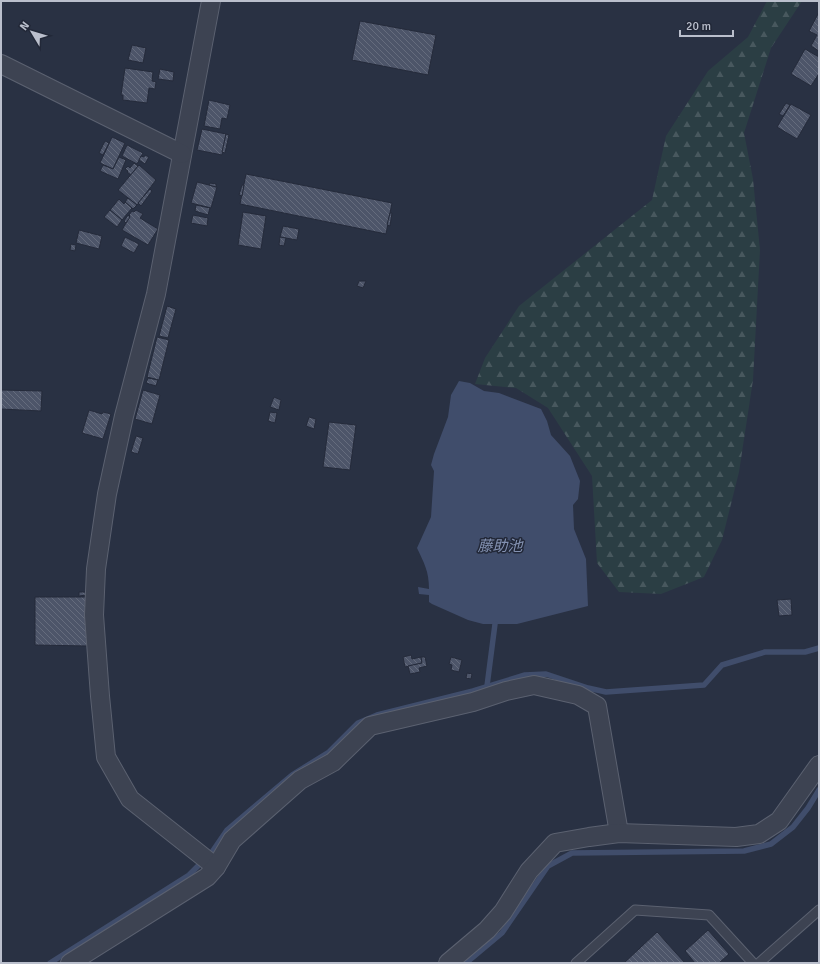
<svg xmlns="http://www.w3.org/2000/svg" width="820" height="964" viewBox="0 0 820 964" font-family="Signika,'Noto Sans JP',sans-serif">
	<defs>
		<pattern id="forest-firs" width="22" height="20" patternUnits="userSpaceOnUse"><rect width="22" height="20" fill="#2b3e44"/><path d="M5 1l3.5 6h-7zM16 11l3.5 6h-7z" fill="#48585e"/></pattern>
		<pattern id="building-back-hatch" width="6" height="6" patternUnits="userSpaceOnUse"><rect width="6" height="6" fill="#4d5569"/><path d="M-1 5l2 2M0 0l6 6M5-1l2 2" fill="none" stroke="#656c7d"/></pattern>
	</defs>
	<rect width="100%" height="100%" fill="#293143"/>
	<polygon fill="url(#forest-firs)" points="767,1 802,1 771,48 744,133 753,179 760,250 753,380 739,472 722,540 704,577 661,594 619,592 597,563 592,476 548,408 516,388 475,384 485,358 519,306 652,200 666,136 708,71 748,37"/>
	<path fill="#404d6b" d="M459,381L470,383L484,391L499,393L541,409L547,421L551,435L570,456L580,481L578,499L573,505L574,529L586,559L588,606L517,624H483L468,620L432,604L429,602V595L419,594L418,587L429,589C429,571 424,563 417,548L431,517L434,471L431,465L434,454L448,417L451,395Z"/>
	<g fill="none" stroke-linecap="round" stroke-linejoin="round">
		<g stroke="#404d6b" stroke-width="5.5">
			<polyline points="487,686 495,624"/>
			<polyline points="50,963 189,875 212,852 227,830 292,775 329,752 358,723 377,715 473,691 525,675 546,674 588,688 606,692 704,685 722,665 765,652 805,652 819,648"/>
			<polyline points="466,963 502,933 548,866 572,853 744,851 771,844 793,827 808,808 819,790"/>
		</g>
	</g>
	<g fill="url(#building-back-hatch)" stroke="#242a3a">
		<polygon points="819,12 819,51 811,46 817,35 809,31"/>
		<polygon points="360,21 436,35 428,75 352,60"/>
		<polygon points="132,45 146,48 143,63 128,60"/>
		<polygon points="805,49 819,57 819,75 818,75 811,86 791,74"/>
		<polygon points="125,68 153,72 152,81 156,82 155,89 149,88 147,103 123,100 123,95 121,95"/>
		<polygon points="160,69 174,72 173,81 158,79"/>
		<polygon points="209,100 230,105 227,119 222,118 220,129 204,126"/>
		<polygon points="786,103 790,105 783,116 779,114"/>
		<polygon points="791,104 811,115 797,139 777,127"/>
		<polygon points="202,129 226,134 222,155 197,150"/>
		<polygon points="226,134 229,135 225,153 222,152"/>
		<polygon points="112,137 125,143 113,169 100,163"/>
		<polygon points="105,141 109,143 103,155 99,153"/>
		<polygon points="127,145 143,153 137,164 122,156"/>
		<polygon points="145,155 149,157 145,164 139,160 141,156 144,157"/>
		<polygon points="119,157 126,160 118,179 100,171 103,165 113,169"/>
		<polygon points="134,163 138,166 131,175 127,172 128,171 125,169 128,166 130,168"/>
		<polygon points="139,165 156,180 137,205 118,190"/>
		<polygon points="246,174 392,203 386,234 240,204"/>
		<polygon points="197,182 217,187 211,208 191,203"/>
		<polygon points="210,183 216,184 216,187 209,185"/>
		<polygon points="242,185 244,185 242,196 239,195"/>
		<polygon points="150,189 152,191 141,206 138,203"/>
		<polygon points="128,198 137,205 133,209 125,202"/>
		<polygon points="119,199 124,204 125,202 132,208 122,220 110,210"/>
		<polygon points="196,205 210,208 208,215 195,211"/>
		<polygon points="110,210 122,220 117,227 104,217"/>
		<polygon points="136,210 143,214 140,218 158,229 148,245 122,230 130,216 129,215 132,211 134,212"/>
		<polygon points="243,212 266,216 261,249 238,245"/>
		<polygon points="390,213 392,213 390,226 387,225"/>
		<polygon points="128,215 130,217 126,223 124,221"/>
		<polygon points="193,215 208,218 207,226 191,223"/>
		<polygon points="283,226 299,229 297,240 280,237"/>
		<polygon points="79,230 102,236 99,249 76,243"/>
		<polygon points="125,237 139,244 134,253 121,246"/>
		<polygon points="280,237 286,238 284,246 279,245"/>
		<polygon points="71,244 76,245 75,251 70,250"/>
		<polygon points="359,281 366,281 363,288 357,286"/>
		<polygon points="167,306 176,309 168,338 159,336"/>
		<polygon points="157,337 169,340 159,380 147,377"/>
		<polygon points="148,378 158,380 156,386 146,383"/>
		<polygon points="1,390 42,391 41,411 1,409"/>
		<polygon points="143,390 160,395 152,424 135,419"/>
		<polygon points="274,397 281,400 279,410 270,407"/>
		<polygon points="89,410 102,414 103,412 111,414 103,439 82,433"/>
		<polygon points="270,412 277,413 275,423 268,421"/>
		<polygon points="309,417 316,419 314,429 306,426"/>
		<polygon points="329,422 356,425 350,470 323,467"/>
		<polygon points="136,436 143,438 138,454 131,452"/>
		<polygon points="79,592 85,592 86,595 79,596"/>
		<polygon points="35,597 88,597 87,646 35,645"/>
		<polygon points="791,599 792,615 779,616 777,600"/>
		<polygon points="411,655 412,659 421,657 422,663 405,667 403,657"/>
		<polygon points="421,657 425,657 427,666 419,668 420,672 410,674 408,666 422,663"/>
		<polygon points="451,657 462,660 459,672 451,670 452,665 449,664"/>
		<polygon points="467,673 472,674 471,679 466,678"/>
		<polygon points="708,930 729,954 719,963 695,963 685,951"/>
		<polygon points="657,932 685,963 624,963"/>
	</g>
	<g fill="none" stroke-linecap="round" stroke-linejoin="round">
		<defs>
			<g id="lane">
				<polyline points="576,963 635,910 709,915 753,963"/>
				<polyline points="759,963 819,910"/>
			</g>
			<g id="street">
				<polyline points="211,1 156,294 124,416 107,494 96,569 94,615 100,696 106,757 130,799 216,867"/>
				<polyline points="1,64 182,154"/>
				<polyline points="70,963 207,877 216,867 232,840 300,780 333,762 370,726 473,702 506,691 534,685 578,695 597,706 619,833"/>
				<polyline points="448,963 487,930 503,912 529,871 555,843 589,837 619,833 736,837 759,834 779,821 819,765"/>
			</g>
		</defs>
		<use href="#lane" stroke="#5b6170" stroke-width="11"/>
		<use href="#street" stroke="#5b6170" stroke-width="20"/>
		<use href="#lane" stroke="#3d4352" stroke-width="9"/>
		<use href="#street" stroke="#3d4352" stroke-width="18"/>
	</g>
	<g text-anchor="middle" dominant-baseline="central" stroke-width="3" stroke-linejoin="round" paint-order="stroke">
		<g font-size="15" font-style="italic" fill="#8492b2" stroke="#222838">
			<text x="500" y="546">藤助池</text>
		</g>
	</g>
	<rect width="820" height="964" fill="none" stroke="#babfcc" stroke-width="4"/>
	<g transform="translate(32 32) rotate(308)" stroke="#222838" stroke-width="3" paint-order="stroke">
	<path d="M0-3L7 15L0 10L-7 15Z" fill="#babfcc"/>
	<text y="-6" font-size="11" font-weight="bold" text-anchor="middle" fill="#babfcc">N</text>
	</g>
	<path d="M680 30v6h53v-6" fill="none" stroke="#babfcc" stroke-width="2"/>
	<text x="686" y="30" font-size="12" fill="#babfcc" stroke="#222838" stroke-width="3" paint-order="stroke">20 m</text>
</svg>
